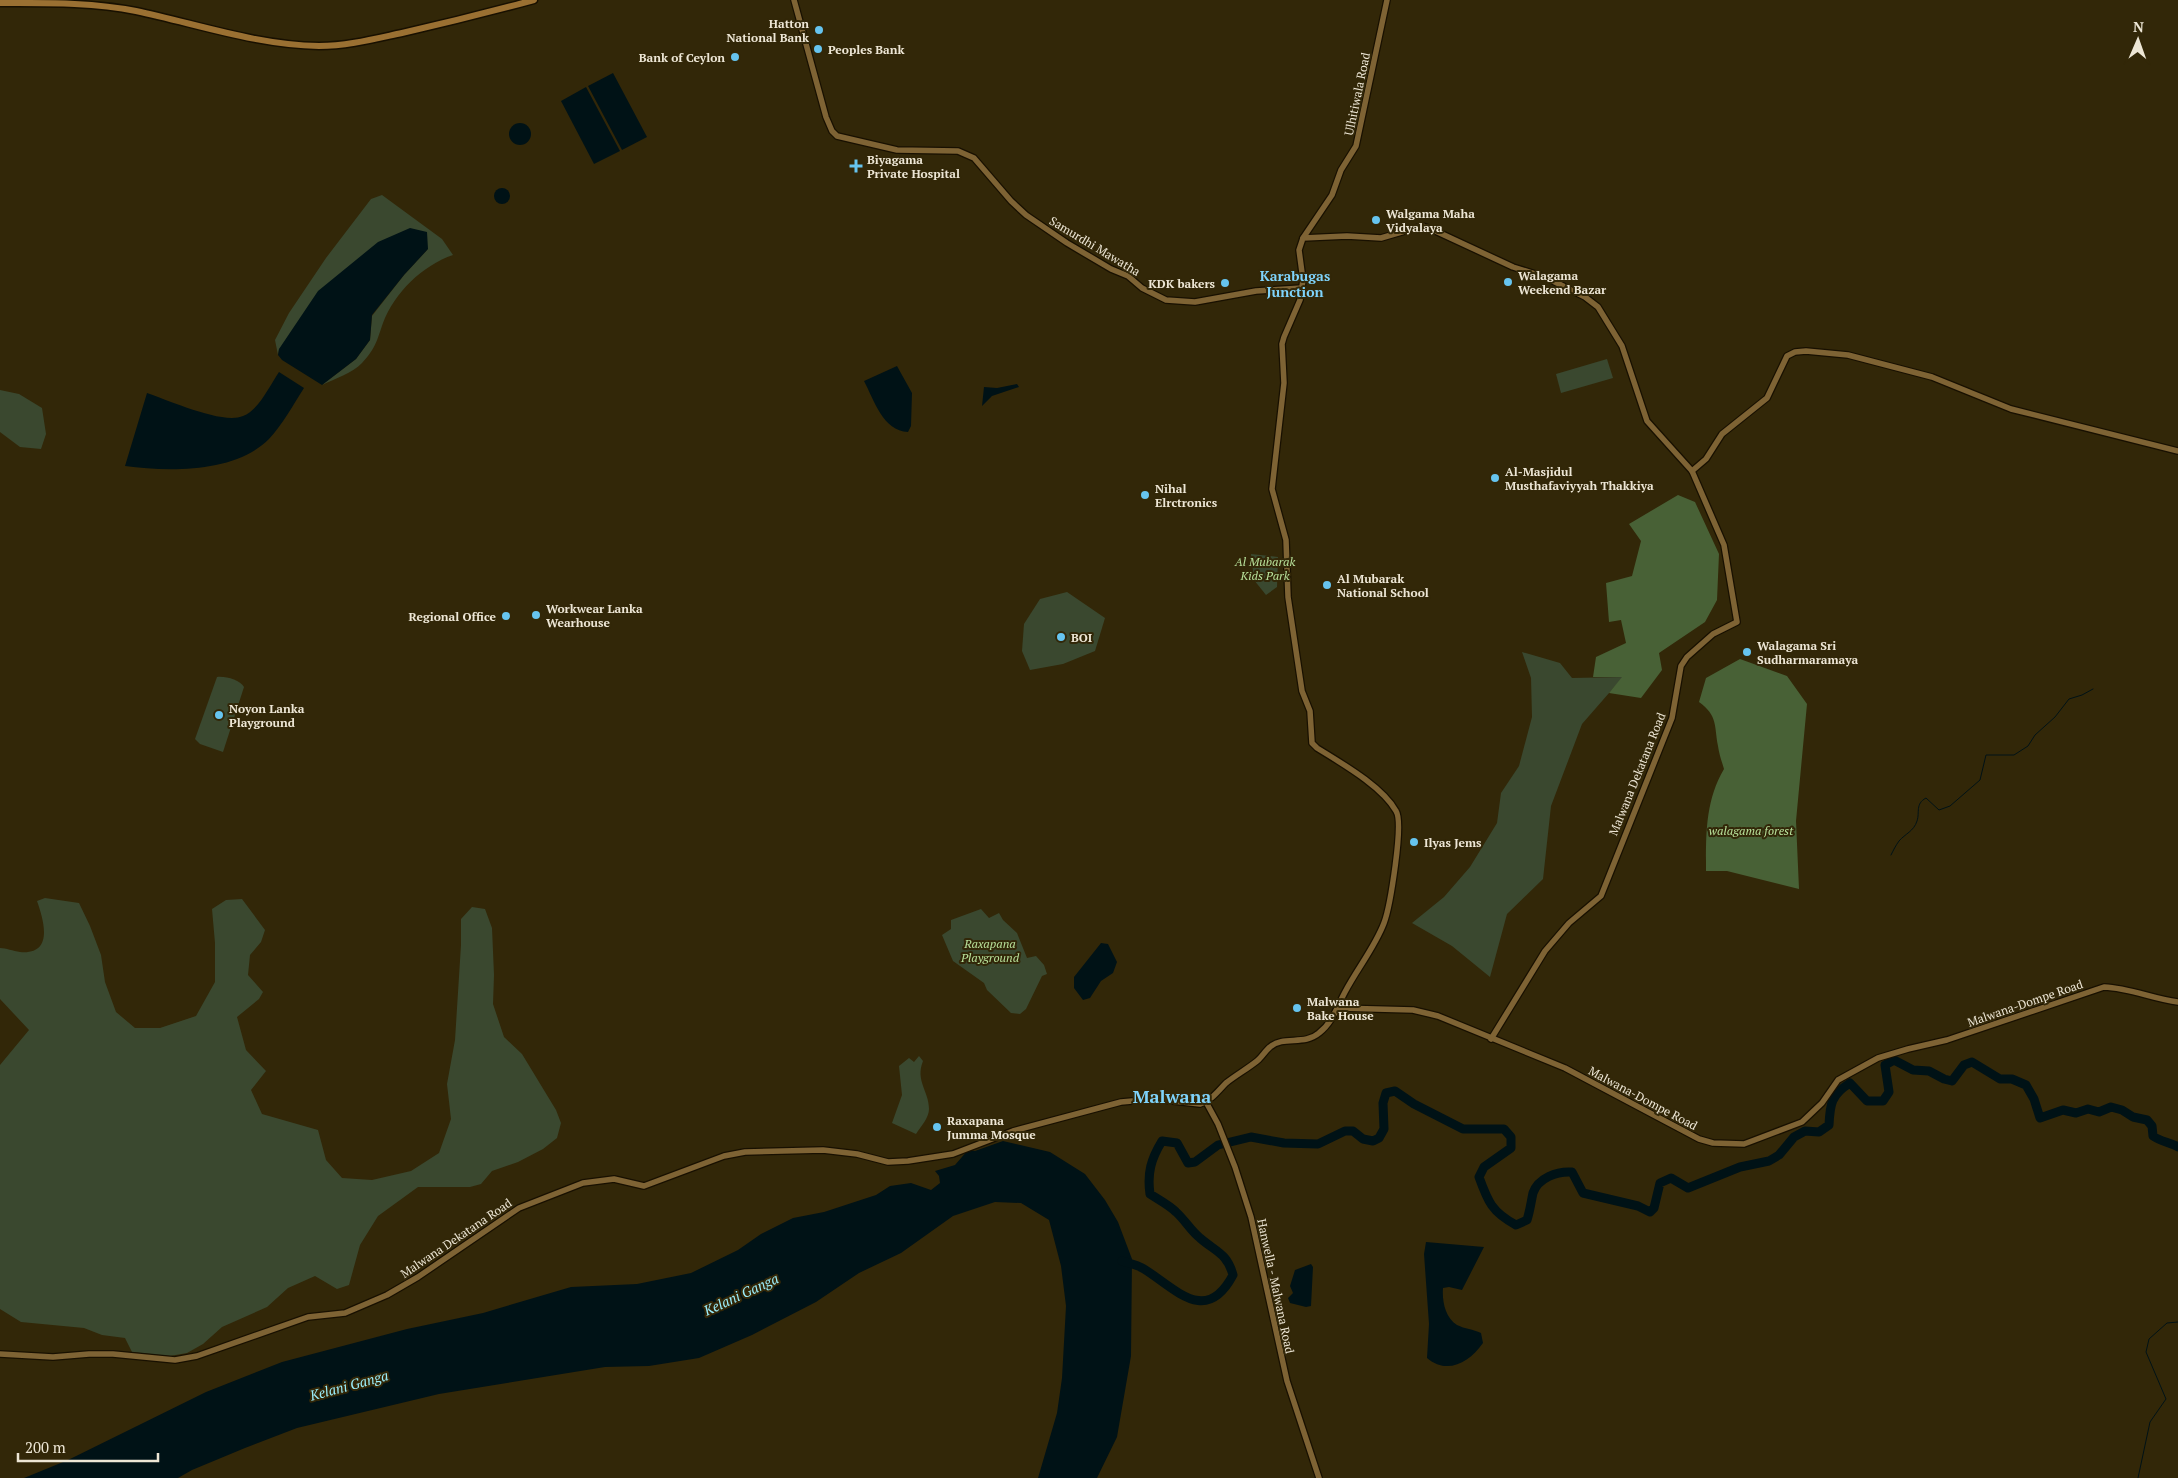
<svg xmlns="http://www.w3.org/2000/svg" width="2178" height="1478" viewBox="0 0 2178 1478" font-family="'PT Serif',serif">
	<rect width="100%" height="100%" fill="#322708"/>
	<g fill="#3a482f">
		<path d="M382,195L442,239L453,255C423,265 394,293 383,323C377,340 376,348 362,363C353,373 334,379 322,385L356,359L370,340L372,316L404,275L428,249L279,349L278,355L275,340L289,313L326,258L371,199Z"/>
		<polygon points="1607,359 1613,378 1561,393 1556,374"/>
		<polygon points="0,390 19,394 42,408 46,434 41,449 20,447 0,432"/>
		<polygon points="1251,554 1278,557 1277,587 1266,595 1254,580"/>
		<polygon points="1067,592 1105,618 1095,651 1063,664 1030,670 1022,651 1024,624 1040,599"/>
		<polygon points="1522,652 1560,663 1572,678 1623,677 1582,724 1551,806 1543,879 1507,914 1490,977 1452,946 1412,923 1444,897 1470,867 1497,823 1501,793 1519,766 1532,717 1531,678"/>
		<path d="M217,677C226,676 240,680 244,687L223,752L200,744L195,739Z"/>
		<path d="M45,898L79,903L90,926L101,955L105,982L116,1012L135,1028H160L196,1016L215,982V943L212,909L226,900L242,899L265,930L261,942L250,955L248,975L263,992L259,999L237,1017L246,1050L266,1071L251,1090L262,1114L318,1130L326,1160L342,1178L372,1180L411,1171L439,1153L451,1119L447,1084L455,1040L461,945V919L472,907L485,909L492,928L494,975L493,1004L504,1037L522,1054L556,1110L561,1123L557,1138L543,1149L518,1162L492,1171L481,1184L470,1187H418L378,1216L360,1245L349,1285L337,1289L315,1276L288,1288L267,1307L222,1327L203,1344L187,1353L170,1356L132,1352L125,1338L102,1335L84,1328L21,1322L0,1309V1065L29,1030L0,999V948C6,948 13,951 20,952C54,955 44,921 37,901Z"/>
		<polygon points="981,909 989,918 999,913 1003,920 1017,933 1027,958 1036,956 1044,965 1047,974 1042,976 1026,1009 1020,1014 1011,1013 987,990 984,983 953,961 942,935 951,929 951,920"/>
		<path d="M919,1056L923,1061C915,1081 929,1091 929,1109C929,1118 921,1126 916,1134L892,1123L902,1095L899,1066L909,1058L914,1062Z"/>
	</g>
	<g fill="#486136">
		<polygon points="1678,495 1695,502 1719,554 1717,600 1705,622 1659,653 1662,670 1641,698 1609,693 1622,677 1593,677 1596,657 1626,643 1621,620 1609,622 1606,583 1632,576 1641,541 1629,524"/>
		<path d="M1740,659L1787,676L1807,704L1796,821L1799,889L1727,871H1706C1706,836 1705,801 1724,769C1722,762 1719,754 1718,746C1714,725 1718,716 1699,702L1706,678Z"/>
	</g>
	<g fill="#001216">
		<polygon points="613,73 647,137 622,150 588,86"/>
		<polygon points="586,87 620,151 594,164 561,101"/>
		<circle cx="520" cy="134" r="11"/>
		<circle cx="502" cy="196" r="8"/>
		<polygon points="410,228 427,232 428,249 404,275 372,315 370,340 356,359 322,385 282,360 278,355 279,349 318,291 378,242"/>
		<path d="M897,366L912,393L911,426L908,432C883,431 874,400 864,381Z"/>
		<path d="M279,372L304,388C293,405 283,424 269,439C235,473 169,472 125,466L147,393C168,400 223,425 243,416C259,410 270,385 279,372Z"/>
		<polygon points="1017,384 1019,387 992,396 982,406 984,387 997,388"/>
		<polygon points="1101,943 1108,944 1117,962 1113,973 1101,981 1090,998 1083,1000 1074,988 1074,977"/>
		<polygon points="1003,1141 1050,1152 1085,1174 1105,1200 1118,1222 1132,1259 1131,1356 1117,1437 1097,1478 1038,1478 1057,1413 1062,1378 1066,1306 1061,1266 1049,1220 1021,1203 995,1202 953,1216 901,1253 859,1273 816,1302 752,1335 699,1358 649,1366 605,1367 439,1394 297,1428 245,1448 192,1470 178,1478 24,1478 68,1460 206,1392 282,1362 407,1329 483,1313 571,1287 637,1284 691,1273 738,1250 761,1234 793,1218 824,1212 876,1195 890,1186 911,1183 931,1190 940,1183 939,1176 935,1171 955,1165 968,1150 975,1151"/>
		<path d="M1426,1242L1484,1247L1462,1290L1449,1287L1443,1288C1442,1301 1445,1317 1457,1325C1465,1329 1473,1329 1481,1333L1483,1343C1469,1363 1447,1375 1427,1358L1429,1324L1424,1254Z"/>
		<polygon points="1311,1264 1313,1267 1311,1306 1306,1307 1290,1303 1288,1298 1293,1293 1290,1286 1295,1270"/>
	</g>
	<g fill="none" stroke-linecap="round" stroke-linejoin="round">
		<g stroke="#001216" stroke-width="1">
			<path d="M1891,855C1893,851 1896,845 1899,841C1905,834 1914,831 1917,821C1920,812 1915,804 1926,798L1939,810L1950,806L1980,780L1986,755H2014L2028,746L2035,735L2055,717L2069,699L2082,695L2093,689"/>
			<polyline points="2138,1478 2150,1422 2166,1399 2146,1352 2149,1339 2167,1323 2178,1322"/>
		</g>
		<path stroke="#001216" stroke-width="9" d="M1122,1261C1129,1263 1138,1265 1144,1269C1176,1289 1206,1326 1233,1275C1227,1253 1216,1252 1200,1238C1191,1231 1185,1220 1176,1212C1169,1205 1159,1200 1150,1194C1147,1173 1151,1159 1162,1141L1177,1143L1188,1163L1195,1162L1218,1145L1251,1137L1284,1143L1318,1144L1345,1131H1353L1363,1139L1373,1141L1379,1138L1384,1129L1383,1103L1386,1093L1395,1091L1414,1104L1463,1129H1504L1511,1137V1148L1484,1167L1479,1177C1488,1202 1492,1212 1516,1225L1527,1220C1530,1211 1531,1202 1533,1193C1538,1178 1557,1171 1572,1172L1583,1193L1638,1206L1650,1212L1654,1208L1660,1183L1671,1178L1688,1188L1740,1167L1769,1161L1779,1155L1794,1137L1805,1131L1819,1132L1829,1125C1830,1104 1831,1095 1850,1083L1867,1101H1883L1889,1092L1885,1065L1894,1060L1913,1070L1929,1071L1944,1079L1952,1081L1964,1065L1972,1062L2000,1079H2012L2026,1085L2034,1099L2040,1118L2063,1110L2076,1113L2088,1109L2099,1112L2111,1107L2122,1110L2133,1117L2147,1120L2152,1126L2153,1136C2161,1142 2170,1142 2178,1147"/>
		<defs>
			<g id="secondary">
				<polyline points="794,0 826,117 832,131 837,136 897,150 958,151 974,158 1011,201 1026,215 1067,243 1111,269 1128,276 1142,288 1166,300 1195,302 1256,291 1302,288"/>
				<polyline points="1303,238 1332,195 1341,170 1356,146 1387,0"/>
				<polyline points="1692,471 1706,459 1722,434 1767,398 1787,356 1795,352 1806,351 1848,355 1932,377 2011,409 2178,451"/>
				<path d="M1338,1008L1413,1010L1438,1016L1565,1068L1699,1139L1713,1143L1744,1144L1802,1122L1822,1103L1838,1080L1878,1058L1908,1049L1947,1040L2104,987C2130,988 2153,999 2178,1002"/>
				<polyline points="1206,1102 1218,1124 1235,1167 1251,1217 1287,1381 1319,1478"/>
				<path d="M0,1354L53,1357L89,1354H113L175,1360L197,1356L308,1317L345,1313L387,1295L418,1277L519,1208L583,1183L614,1179L644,1186L724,1156L745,1152L823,1150L857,1154L888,1162L908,1161L953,1154L1013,1131L1121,1102L1155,1099L1200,1104C1211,1101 1218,1091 1226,1083C1236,1075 1247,1069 1257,1061C1262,1057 1265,1051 1270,1047C1284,1035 1304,1046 1319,1033C1333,1022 1337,1007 1345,992C1357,969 1375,947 1384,923C1390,907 1404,823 1396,811C1382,786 1341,763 1317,748L1312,743L1310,711L1302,691L1288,597L1286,540L1272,489L1284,383L1282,344L1284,337L1300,300L1303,280L1299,250L1303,238L1347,236L1381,238L1422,226L1429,228L1513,267L1545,277L1585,297L1598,307L1622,346L1647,421L1692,471L1724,545L1737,622L1713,634L1687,657L1681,666L1672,718L1601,896L1569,923L1545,951L1491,1039"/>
			</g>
			<path id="primary" d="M0,3C45,3 92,2 136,11C197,24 257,45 319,46C347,46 374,39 402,33C446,23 490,12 534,0"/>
		</defs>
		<use href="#secondary" stroke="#181000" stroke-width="8"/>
		<use href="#primary" stroke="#181000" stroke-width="9"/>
		<use href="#secondary" stroke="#7e6334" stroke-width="5.5"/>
		<use href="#primary" stroke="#9a7032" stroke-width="6"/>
	</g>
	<g fill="#66c4ef" stroke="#322708" stroke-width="2">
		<circle cx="819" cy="30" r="5"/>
		<circle cx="818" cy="49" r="5"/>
		<circle cx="735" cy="57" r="5"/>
		<path d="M853.5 158.5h5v5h5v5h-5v5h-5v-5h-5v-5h5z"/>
		<circle cx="1376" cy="220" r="5"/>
		<circle cx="1508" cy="282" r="5"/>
		<circle cx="1225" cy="283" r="5"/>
		<circle cx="1495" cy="478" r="5"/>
		<circle cx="1145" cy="495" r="5"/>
		<circle cx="1327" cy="585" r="5"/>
		<circle cx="536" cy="615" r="5"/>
		<circle cx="506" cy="616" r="5"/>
		<circle cx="1061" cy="637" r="5"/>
		<circle cx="1747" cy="652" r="5"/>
		<circle cx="219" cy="715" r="5"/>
		<circle cx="1414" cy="842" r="5"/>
		<circle cx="1297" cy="1008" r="5"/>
		<circle cx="937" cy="1127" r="5"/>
	</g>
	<g text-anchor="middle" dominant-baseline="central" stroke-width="4" stroke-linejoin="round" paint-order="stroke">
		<g font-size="12" font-weight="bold" fill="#ede6d5" stroke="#322708" text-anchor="start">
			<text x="809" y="23" text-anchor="end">Hatton<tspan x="809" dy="14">National Bank</tspan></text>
			<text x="828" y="49">Peoples Bank</text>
			<text x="725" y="57" text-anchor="end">Bank of Ceylon</text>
			<text x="867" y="159">Biyagama<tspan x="867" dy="14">Private Hospital</tspan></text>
			<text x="1386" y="213">Walgama Maha<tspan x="1386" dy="14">Vidyalaya</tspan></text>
			<text x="1518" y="275">Walagama<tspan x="1518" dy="14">Weekend Bazar</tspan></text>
			<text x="1215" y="283" text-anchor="end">KDK bakers</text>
			<text x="1505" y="471">Al-Masjidul<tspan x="1505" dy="14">Musthafaviyyah Thakkiya</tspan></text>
			<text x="1155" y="488">Nihal<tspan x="1155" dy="14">Elrctronics</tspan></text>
			<text x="1337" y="578">Al Mubarak<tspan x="1337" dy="14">National School</tspan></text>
			<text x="546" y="608">Workwear Lanka<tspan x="546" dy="14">Wearhouse</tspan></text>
			<text x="496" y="616" text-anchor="end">Regional Office</text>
			<text x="1071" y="637">BOI</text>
			<text x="1757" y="645">Walagama Sri<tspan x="1757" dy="14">Sudharmaramaya</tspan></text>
			<text x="229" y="708">Noyon Lanka<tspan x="229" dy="14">Playground</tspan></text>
			<text x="1424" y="842">Ilyas Jems</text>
			<text x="1307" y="1001">Malwana<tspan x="1307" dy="14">Bake House</tspan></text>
			<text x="947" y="1120">Raxapana<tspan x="947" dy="14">Jumma Mosque</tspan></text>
		</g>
		<g font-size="12" fill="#ede6d5" stroke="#322708">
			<text transform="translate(1357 94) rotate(-78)">Ulhitiwala Road</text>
			<text transform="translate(1095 246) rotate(31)">Samurdhi Mawatha</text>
			<text transform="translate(1637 774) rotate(-68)">Malwana Dekatana Road</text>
			<text transform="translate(2025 1003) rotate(-19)">Malwana-Dompe Road</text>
			<text transform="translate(1643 1098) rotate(28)">Malwana-Dompe Road</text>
			<text transform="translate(456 1238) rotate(-34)">Malwana Dekatana Road</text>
			<text transform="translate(1276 1286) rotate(78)">Hanwella - Malwana Road</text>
		</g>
		<g font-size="12" font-style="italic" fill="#b7e09a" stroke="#322708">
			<text x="1265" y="561">Al Mubarak<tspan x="1265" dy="14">Kids Park</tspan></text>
			<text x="1751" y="830">walagama forest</text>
			<text x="990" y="943">Raxapana<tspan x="990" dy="14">Playground</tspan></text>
		</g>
		<g font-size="14" font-weight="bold" fill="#7fd4fc" stroke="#322708">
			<text x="1295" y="275">Karabugas<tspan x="1295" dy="16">Junction</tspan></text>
		</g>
		<g font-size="14" font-style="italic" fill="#9beefc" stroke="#322708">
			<text transform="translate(741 1294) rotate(-25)">Kelani Ganga</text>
			<text transform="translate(349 1385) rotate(-15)">Kelani Ganga</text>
		</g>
		<g font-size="18" font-weight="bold" fill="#7fd4fc" stroke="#322708">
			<text x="1172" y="1096">Malwana</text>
		</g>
	</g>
	<g transform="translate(2138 40) rotate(2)" stroke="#322708" stroke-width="4" paint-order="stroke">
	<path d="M0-4L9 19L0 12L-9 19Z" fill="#ede6d5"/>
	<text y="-8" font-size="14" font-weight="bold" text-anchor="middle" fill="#ede6d5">N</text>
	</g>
	<path d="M18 1453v8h140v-8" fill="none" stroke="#ede6d5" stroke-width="2.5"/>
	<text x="25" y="1453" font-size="15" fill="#ede6d5" stroke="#322708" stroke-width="4" paint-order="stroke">200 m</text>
</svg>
